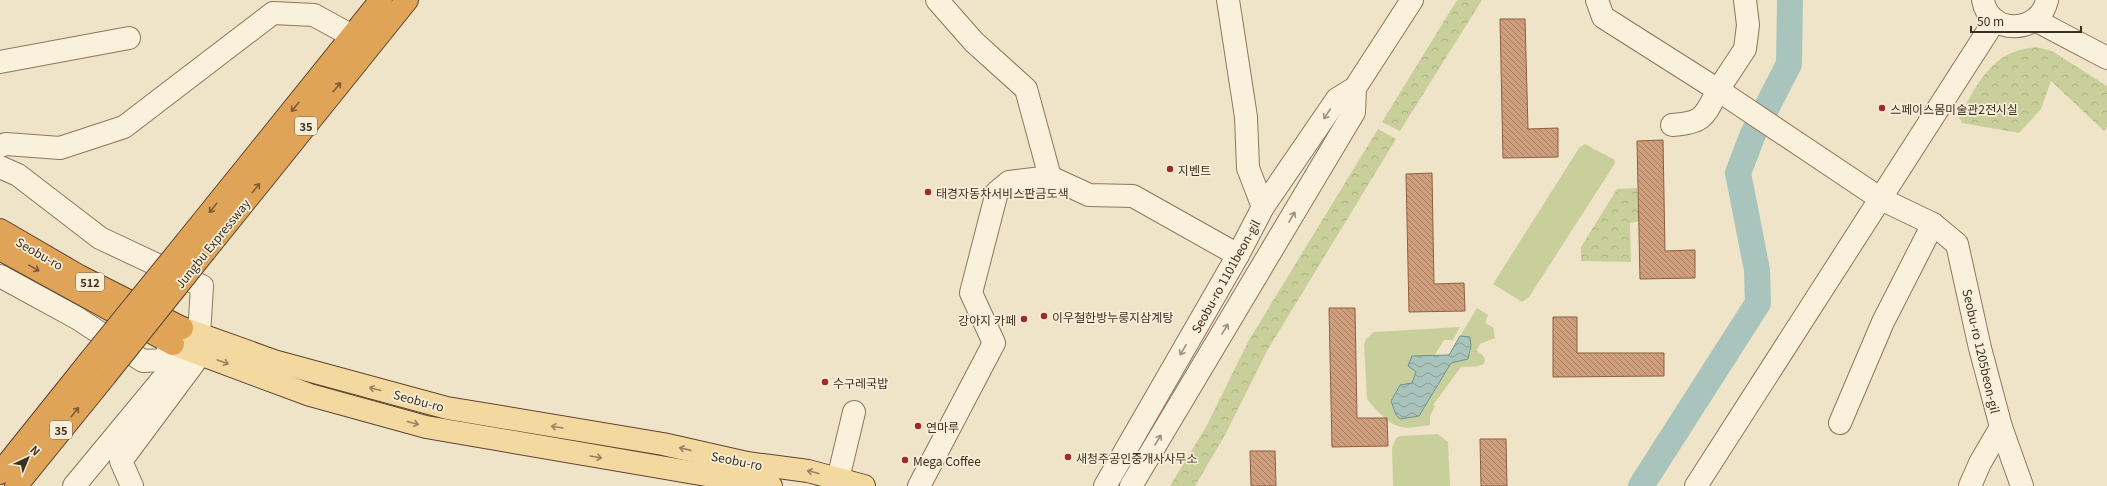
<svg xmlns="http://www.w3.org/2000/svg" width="2107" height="486" viewBox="0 0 2107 486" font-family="Georgia,'Noto Sans KR',serif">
	<defs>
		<pattern id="park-crowns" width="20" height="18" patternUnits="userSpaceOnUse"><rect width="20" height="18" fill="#c9cf9b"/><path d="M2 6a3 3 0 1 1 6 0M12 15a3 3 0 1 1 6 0" fill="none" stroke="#aeb285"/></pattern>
		<pattern id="water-waves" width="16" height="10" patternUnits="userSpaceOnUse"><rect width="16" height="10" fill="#a9c4bc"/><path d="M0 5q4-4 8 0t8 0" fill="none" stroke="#8ba098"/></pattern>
		<pattern id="building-back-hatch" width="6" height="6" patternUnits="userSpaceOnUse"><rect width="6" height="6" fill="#cf9f7d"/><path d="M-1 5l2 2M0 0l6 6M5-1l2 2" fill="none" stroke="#a98266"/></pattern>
	</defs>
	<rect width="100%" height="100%" fill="#f0e4c8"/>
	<g fill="#c9cf9b">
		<polygon points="1585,144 1613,159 1615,161 1614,165 1529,297 1522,302 1493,284 1579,148"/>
		<path d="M1477,308L1488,315L1485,323L1493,327L1495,338L1480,344L1477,350C1479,353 1482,354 1484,357C1490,369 1466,366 1461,367L1433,405L1435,406L1430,416V425C1422,426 1410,429 1402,427C1389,425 1375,409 1367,399L1364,344L1366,339L1374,332L1460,327L1453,340H1444L1434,356L1412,357L1413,369L1416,372L1412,383L1400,385L1391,401L1396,415L1400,419L1419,416L1451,363C1469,358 1476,356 1467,336H1460Z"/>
		<polygon points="1438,434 1448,442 1450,486 1393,486 1392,448 1396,438 1401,436"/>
	</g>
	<g fill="url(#park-crowns)">
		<polygon points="1457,0 1482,0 1400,131 1382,122"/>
		<path d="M2036,47L2052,51L2107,86V127L2104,131L2051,81L2041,109L2019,133L1962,123L1959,117C1979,82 1991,51 2036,47Z"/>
		<polygon points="1378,129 1396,139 1267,351 1225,435 1195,486 1170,486 1206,427 1249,340"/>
		<polygon points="1637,188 1640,221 1630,223 1631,262 1581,261 1581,247 1617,189"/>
	</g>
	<polygon fill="url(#water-waves)" stroke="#6f938a" points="1460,336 1470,337 1471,346 1468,359 1451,363 1419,416 1400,419 1396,415 1391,401 1400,385 1412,383 1416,372 1408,366 1412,356 1449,355"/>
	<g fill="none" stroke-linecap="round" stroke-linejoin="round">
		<polyline stroke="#a9c4bc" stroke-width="26" points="1641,486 1758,303 1757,270 1738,173 1753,134 1789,64 1790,0"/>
	</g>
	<g fill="url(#building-back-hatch)" stroke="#8d5f41">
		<polygon points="1500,19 1525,19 1528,129 1558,128 1558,157 1503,158"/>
		<polygon points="1663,140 1665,251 1695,250 1695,278 1640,279 1637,141"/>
		<polygon points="1432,173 1434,284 1464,283 1465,311 1409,312 1406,174"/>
		<polygon points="1329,308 1355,308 1357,418 1387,418 1388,446 1332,447"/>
		<polygon points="1553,317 1577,317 1577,353 1664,353 1664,376 1553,377"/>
		<polygon points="1480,439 1506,439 1507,486 1481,486"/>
		<polygon points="1250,451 1275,451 1276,486 1251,486"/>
	</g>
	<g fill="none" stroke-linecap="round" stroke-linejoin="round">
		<defs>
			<g id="minor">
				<polyline points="937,0 974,42 1026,89 1050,177"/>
				<polyline points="1228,0 1246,117 1248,168 1263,207"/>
				<path d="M1597,0L1603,17L1718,90C1704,117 1704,123 1672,125"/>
				<polyline points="1745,0 1748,25 1745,49 1718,90 1881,199 1933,224 1957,244 1980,348 2001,427 2022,486"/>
				<path d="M1983,0C1989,36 2040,34 2047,0"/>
				<polyline points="2035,20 2107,58"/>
				<polyline points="0,62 129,38"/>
				<polyline points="0,146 6,144 60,148 124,127 273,13 314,15 352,36"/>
				<polyline points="0,167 18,175 100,238 202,286 199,335 74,486"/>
				<polyline points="0,276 77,318 143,361 163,360 175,340"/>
				<polyline points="1840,423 1883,322 1933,224"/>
				<polyline points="838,479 854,412"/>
				<polyline points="132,486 121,461 194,363"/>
				<polyline points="919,486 994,343 971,293 997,192 1009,182 1050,177 1089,195 1133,196 1238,255"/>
				<polyline points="1105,486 1238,255 1263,207 1337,99 1355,88 1412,0"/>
				<polyline points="1131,486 1354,112 1355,88"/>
				<polyline points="1696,486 1995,20"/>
				<polyline points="1970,486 1980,463 2001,427"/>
			</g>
			<g id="major">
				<polyline points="182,328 274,361 447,408 663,444 747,463 808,471 864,486"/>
				<polyline points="173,344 310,395 426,427 771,486"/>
			</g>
			<g id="highway">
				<polyline points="0,230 79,276 182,328"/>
				<polyline points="187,241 381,0"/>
				<polyline points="0,249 173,344"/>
				<polyline points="205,251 407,0"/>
				<polyline points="0,473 88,363"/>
				<polyline points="16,486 106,375"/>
			</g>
		</defs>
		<use href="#minor" stroke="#8d765c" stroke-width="24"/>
		<use href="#major" stroke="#5b4430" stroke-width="24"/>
		<use href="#highway" stroke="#5b4430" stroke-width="24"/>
		<use href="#minor" stroke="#faf1dc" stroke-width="22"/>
		<use href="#major" stroke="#f3d9a0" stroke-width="22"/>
		<use href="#highway" stroke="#e0a458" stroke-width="22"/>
		<defs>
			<g id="highway-bridge">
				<polyline points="88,363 187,241"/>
				<polyline points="106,375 205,251"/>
			</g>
		</defs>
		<use href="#highway-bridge" stroke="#5b4430" stroke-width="24" stroke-linecap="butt"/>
		<use href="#highway-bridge" stroke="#e0a458" stroke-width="22"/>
	</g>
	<defs><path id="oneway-shaft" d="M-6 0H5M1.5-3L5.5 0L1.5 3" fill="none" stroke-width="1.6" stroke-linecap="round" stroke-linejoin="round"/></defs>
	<g stroke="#7e5d36">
		<use href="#oneway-shaft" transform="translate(337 87) rotate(-51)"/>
		<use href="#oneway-shaft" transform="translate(295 107) rotate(129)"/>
		<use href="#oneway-shaft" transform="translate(256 188) rotate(-51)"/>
		<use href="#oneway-shaft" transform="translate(213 208) rotate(129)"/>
		<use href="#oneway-shaft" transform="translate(34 268) rotate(29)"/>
		<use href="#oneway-shaft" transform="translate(75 412) rotate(-51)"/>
	</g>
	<g stroke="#9c907e">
		<use href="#oneway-shaft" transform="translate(1327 114) rotate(124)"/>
		<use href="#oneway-shaft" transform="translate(1292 217) rotate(-59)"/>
		<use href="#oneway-shaft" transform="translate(1225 329) rotate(-59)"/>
		<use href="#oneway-shaft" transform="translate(1183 350) rotate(120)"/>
		<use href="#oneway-shaft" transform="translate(1158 440) rotate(-59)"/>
	</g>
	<g stroke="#988460">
		<use href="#oneway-shaft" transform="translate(223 362) rotate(20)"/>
		<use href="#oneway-shaft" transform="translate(375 389) rotate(-165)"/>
		<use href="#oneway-shaft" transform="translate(413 423) rotate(15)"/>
		<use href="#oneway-shaft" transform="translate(557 427) rotate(-171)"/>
		<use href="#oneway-shaft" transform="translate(685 449) rotate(-167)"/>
		<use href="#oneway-shaft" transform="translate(596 457) rotate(10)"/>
		<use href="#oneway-shaft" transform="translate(813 472) rotate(-166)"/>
	</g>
	<g fill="#9e2a2b" stroke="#f7eed8" stroke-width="1.5">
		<circle cx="1882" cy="108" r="4"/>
		<circle cx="1170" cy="169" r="4"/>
		<circle cx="928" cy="192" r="4"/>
		<circle cx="1044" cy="316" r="4"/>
		<circle cx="1024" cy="319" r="4"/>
		<circle cx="825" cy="382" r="4"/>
		<circle cx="918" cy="426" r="4"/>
		<circle cx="1068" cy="457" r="4"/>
		<circle cx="905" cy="460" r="4"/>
	</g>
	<g text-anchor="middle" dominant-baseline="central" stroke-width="3.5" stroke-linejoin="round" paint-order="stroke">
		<g fill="#f7eed8" stroke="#756857" stroke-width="1">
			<rect x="295" y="117" width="22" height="18" rx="3"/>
			<rect x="76" y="273" width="28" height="18" rx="3"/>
			<rect x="50" y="421" width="22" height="18" rx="3"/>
		</g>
		<g font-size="11" font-weight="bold" fill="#3d2e20">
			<text x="306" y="126">35</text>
			<text x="90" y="282">512</text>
			<text x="61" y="430">35</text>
		</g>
		<g font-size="12" fill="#3d2e20" stroke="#f7eed8" text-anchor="start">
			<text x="1890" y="108">스페이스몸미술관2전시실</text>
			<text x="1178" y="169">지벤트</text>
			<text x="936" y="192">태경자동차서비스판금도색</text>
			<text x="1052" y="316">이우철한방누룽지삼계탕</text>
			<text x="1016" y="319" text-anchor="end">강아지 카페</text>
			<text x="833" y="382">수구레국밥</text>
			<text x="926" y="426">연마루</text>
			<text x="1076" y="457">새청주공인중개사사무소</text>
			<text x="913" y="460">Mega Coffee</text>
		</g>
		<g font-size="12" fill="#3d2e20" stroke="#f7eed8">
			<text transform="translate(212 243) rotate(-51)">Jungbu Expressway</text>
			<text transform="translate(40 253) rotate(30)">Seobu-ro</text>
			<text transform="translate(1225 276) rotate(-61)">Seobu-ro 1101beon-gil</text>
			<text transform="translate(1982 351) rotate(77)">Seobu-ro 1205beon-gil</text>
			<text transform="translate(419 400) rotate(15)">Seobu-ro</text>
			<text transform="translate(737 460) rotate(11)">Seobu-ro</text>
		</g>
	</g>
	<g transform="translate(28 458) rotate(44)" stroke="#f7eed8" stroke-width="3" paint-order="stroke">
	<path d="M0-3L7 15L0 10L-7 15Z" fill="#3d2e20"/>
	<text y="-6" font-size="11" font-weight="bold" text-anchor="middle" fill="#3d2e20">N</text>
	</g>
	<path d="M1971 26v6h110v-6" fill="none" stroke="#3d2e20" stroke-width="2"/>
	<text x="1977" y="26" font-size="12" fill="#3d2e20" stroke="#f7eed8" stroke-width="3" paint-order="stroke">50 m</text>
</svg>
